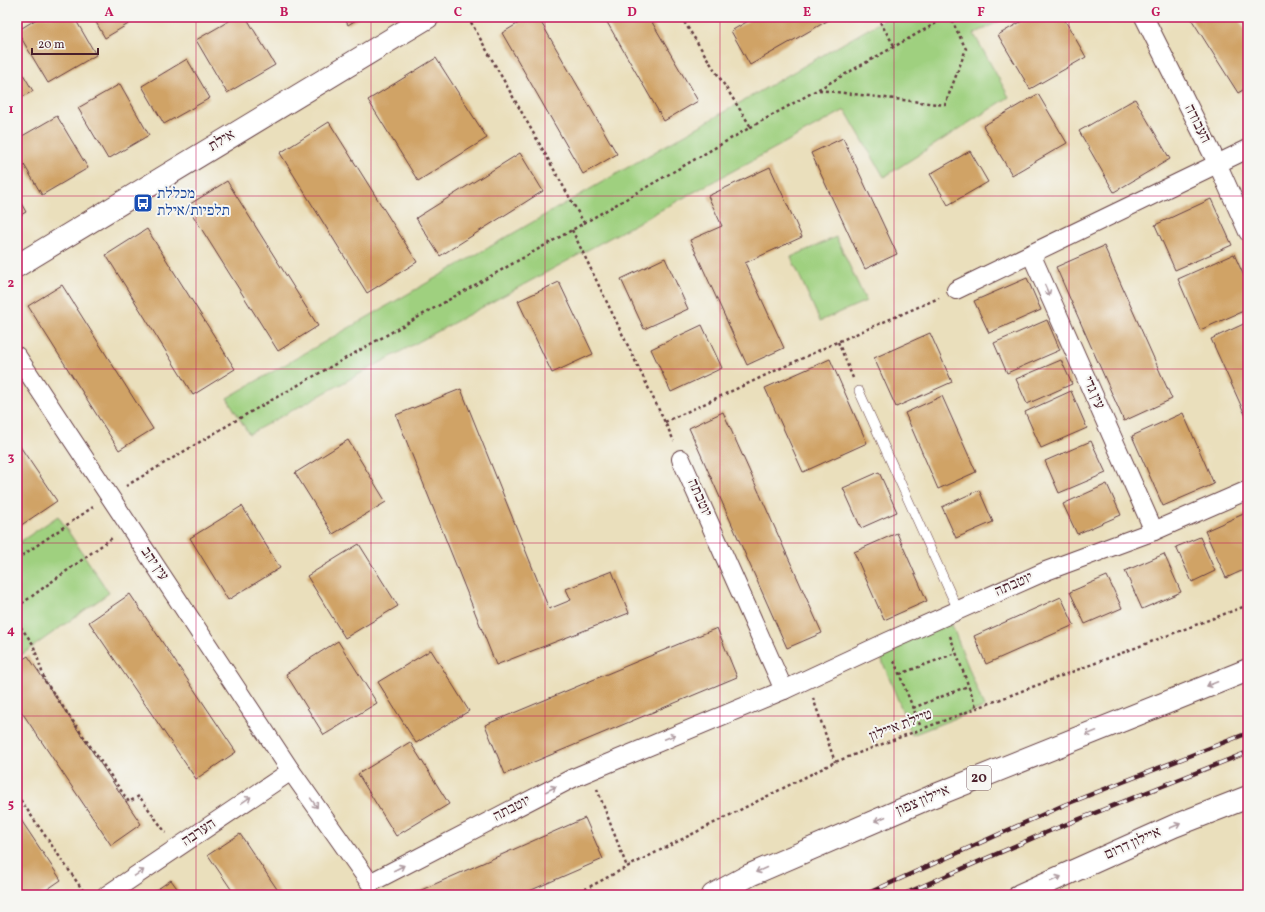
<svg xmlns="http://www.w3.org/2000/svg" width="1265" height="912" viewBox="0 0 1265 912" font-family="Vollkorn,'Frank Ruhl Libre',serif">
	<rect width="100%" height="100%" fill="#f6f6f2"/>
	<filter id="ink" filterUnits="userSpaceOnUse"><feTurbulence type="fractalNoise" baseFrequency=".025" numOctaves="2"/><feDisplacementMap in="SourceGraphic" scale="8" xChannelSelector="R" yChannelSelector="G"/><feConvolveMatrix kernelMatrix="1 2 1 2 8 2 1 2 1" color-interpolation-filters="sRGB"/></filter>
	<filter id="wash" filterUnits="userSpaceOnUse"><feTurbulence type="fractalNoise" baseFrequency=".012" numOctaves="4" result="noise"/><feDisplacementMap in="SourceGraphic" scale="16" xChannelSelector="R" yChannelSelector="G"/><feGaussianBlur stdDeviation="0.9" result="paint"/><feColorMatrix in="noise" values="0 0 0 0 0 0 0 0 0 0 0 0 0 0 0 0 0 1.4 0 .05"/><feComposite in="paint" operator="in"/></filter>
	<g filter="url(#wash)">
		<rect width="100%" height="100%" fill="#eadfbc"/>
		<g fill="#9fd07f" stroke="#747855">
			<polygon points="889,17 1008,17 974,34 1009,97 884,177 845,110 249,434 227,398"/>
			<polygon points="836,237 866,301 820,321 791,257"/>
			<polygon points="58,516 109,593 17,658 17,544"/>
			<polygon points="950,620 984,707 912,735 877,648"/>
		</g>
		<g id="blocks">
			<g fill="#d0a366">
				<polygon points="40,17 74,17 96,55 48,83 17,31"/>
				<polygon points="93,17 140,17 105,38"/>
				<polygon points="236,17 246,17 275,65 227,93 196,40"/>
				<polygon points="344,17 361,17 348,25"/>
				<polygon points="529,17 538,17 617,154 583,174 502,33"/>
				<polygon points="604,17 649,17 698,101 664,121"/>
				<polygon points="755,17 834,17 750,65 731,31"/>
				<polygon points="1029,17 1063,17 1086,57 1030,89 998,35"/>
				<polygon points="1190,17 1237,17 1248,35 1248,87 1238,93"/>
				<polygon points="436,58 487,138 418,181 368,100"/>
				<polygon points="187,59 210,98 164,124 142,86"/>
				<polygon points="17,64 33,91 17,100"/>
				<polygon points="120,84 149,135 108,159 78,108"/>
				<polygon points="1038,94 1067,143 1012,175 983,126"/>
				<polygon points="1135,99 1170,159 1114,192 1079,131"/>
				<polygon points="57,116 88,168 42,195 17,153 17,139"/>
				<polygon points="329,122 417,262 367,293 280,153"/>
				<polygon points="843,138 897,254 865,269 811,153"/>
				<polygon points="970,151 988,182 948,205 930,174"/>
				<polygon points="520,153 543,191 440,256 416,218"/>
				<polygon points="770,167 802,237 745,263 784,348 747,365 690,240 722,226 708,196"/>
				<polygon points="227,181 318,326 278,351 187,206"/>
				<polygon points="17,196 26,212 17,217"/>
				<polygon points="1211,199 1232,245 1175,270 1155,225"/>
				<polygon points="147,229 235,369 193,395 106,255"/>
				<polygon points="1104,246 1172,399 1124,421 1056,267"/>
				<polygon points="1234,254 1248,285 1248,309 1200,330 1178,279"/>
				<polygon points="665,258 688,309 644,329 621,279"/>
				<polygon points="1027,278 1041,310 989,333 974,301"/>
				<polygon points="559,282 593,354 552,373 518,301"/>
				<polygon points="62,285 153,429 119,450 28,306"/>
				<polygon points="1047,320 1060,350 1007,373 994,343"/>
				<polygon points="1248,322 1248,421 1211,339"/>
				<polygon points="702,325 722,368 671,392 651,349"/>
				<polygon points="930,333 952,382 896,407 874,358"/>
				<polygon points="830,359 867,443 803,472 765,388"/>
				<polygon points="1061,360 1072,384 1027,404 1016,379"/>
				<polygon points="461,389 549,609 571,600 566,589 612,571 629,613 496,665 396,415"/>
				<polygon points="1071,391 1087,428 1041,448 1025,412"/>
				<polygon points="942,396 976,472 938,489 905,413"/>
				<polygon points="723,412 822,633 787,648 689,428"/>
				<polygon points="1183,413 1214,484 1163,506 1132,436"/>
				<polygon points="348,440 386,502 333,534 295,473"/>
				<polygon points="1091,441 1106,473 1059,493 1045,461"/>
				<polygon points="17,442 57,501 17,528"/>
				<polygon points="879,472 897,512 861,528 843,488"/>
				<polygon points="1107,484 1121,515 1077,534 1063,504"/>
				<polygon points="979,490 993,522 956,538 942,507"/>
				<polygon points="242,506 280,568 228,600 190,538"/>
				<polygon points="1248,512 1248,568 1226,578 1205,531"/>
				<polygon points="897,533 927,601 884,620 854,552"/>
				<polygon points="1200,537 1215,571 1192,582 1176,547"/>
				<polygon points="359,544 398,606 345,638 307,576"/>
				<polygon points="1164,554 1181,592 1142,609 1125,571"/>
				<polygon points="1107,576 1122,608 1085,624 1070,592"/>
				<polygon points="130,594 236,752 196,779 89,622"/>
				<polygon points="1061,597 1074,625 986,664 974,636"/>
				<polygon points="717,628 737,677 505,774 485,725"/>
				<polygon points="338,641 377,703 324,735 286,674"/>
				<polygon points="431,650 469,711 416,743 378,682"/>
				<polygon points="28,656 141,824 111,845 17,705 17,663"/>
				<polygon points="410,742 449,804 396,836 358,774"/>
				<polygon points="17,814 61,880 39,895 23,895 17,886"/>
				<polygon points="585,818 603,859 520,895 410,895"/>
				<polygon points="240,834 281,895 235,895 208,855"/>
				<polygon points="171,880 182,895 149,895"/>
			</g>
		</g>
	</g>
	<g filter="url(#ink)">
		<use href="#blocks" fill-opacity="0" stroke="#623c41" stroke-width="1"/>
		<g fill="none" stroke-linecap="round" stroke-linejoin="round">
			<defs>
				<polyline id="service" points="859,391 958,610"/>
				<g id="minor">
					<polyline points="1144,17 1217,163 1248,232"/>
					<polyline points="1031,254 1154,531"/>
					<polyline points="956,290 1248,149"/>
					<polyline points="17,356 291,771 370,883 573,778 784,690 887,642 1046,571 1154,531 1248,490"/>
					<polyline points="681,459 784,690"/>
					<polyline points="107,895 291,771"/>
				</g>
				<polyline id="tertiary" points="17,266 428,17"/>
				<g id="motorway">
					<polyline points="713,895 750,875 931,797 1248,670"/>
					<polyline points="1020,895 1174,826 1248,797"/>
				</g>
			</defs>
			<use href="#service" stroke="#623c41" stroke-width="10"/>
			<use href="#minor" stroke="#623c41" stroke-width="20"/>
			<use href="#tertiary" stroke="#623c41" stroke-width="24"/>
			<use href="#motorway" stroke="#623c41" stroke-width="24"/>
			<g stroke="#623c41" stroke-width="2.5" stroke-dasharray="3 3" stroke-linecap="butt">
				<polyline points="468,17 584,223"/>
				<polyline points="681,17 751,127"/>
				<polyline points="877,17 895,47"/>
				<polyline points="819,90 945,105 966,49 950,17"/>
				<polyline points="572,230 674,441"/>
				<polyline points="838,342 853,378"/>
				<polyline points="665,422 835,343 939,298"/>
				<polyline points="126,486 240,418 572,230 751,127 947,17"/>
				<polyline points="17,559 93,507"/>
				<polyline points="17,607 112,538"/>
				<polyline points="17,622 33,644 45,681 129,802 139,796 166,833"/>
				<polyline points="950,636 977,709"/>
				<polyline points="894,661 922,730"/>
				<polyline points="900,674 956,653"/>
				<polyline points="813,698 835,762"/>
				<polyline points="913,708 968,686"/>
				<polyline points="597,789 627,867"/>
				<polyline points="17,795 86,895"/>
				<polyline points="574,895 627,867 835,762 1248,605"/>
			</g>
			<use href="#service" stroke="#fff" stroke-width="9"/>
			<use href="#minor" stroke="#fff" stroke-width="18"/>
			<use href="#tertiary" stroke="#fff" stroke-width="22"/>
			<use href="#motorway" stroke="#fff" stroke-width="22"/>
			<defs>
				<g id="rail">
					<polyline points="864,895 1064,805 1248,733"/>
					<polyline points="902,895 1047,832 1248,752"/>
				</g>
			</defs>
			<use href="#rail" stroke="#4a1f2b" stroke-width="4.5"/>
			<use href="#rail" stroke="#f6f6f2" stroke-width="3" stroke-dasharray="9" stroke-linecap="butt"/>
		</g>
		<defs><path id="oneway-shaft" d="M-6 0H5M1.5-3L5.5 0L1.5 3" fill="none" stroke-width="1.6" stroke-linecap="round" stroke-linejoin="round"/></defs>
		<g stroke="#ae9aa0">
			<use href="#oneway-shaft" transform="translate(1047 290) rotate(66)"/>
			<use href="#oneway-shaft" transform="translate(1212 684) rotate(158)"/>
			<use href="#oneway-shaft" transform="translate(1091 733) rotate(158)"/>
			<use href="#oneway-shaft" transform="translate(670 737) rotate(-22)"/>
			<use href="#oneway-shaft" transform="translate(551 789) rotate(-27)"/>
			<use href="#oneway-shaft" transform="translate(246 800) rotate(-34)"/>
			<use href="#oneway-shaft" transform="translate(314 803) rotate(55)"/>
			<use href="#oneway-shaft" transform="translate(880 819) rotate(157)"/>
			<use href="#oneway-shaft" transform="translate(1175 826) rotate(-23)"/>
			<use href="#oneway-shaft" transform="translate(399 868) rotate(-27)"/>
			<use href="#oneway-shaft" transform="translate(761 870) rotate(156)"/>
			<use href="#oneway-shaft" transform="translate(139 873) rotate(-34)"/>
			<use href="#oneway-shaft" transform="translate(1056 879) rotate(-24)"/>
		</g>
	</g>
	<path fill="none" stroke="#c2185b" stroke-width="1" stroke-opacity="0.55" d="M196,17V895M371,17V895M545,17V895M720,17V895M894,17V895M1069,17V895M17,196H1248M17,369H1248M17,543H1248M17,716H1248"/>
	<defs>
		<symbol id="bus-square" viewBox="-11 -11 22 22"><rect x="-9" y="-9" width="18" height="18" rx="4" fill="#1a4fb4" stroke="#f6f6f2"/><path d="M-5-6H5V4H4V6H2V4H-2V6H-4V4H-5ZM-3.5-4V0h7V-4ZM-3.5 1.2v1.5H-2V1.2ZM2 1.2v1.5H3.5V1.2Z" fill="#fff"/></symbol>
	</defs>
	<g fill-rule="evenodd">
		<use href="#bus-square" x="132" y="192" width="22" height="22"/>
	</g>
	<g text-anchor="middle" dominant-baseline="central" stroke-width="4" stroke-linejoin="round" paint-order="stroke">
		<rect fill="#f6f6f2" stroke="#7e6067" stroke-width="1" x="967" y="766" width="24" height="24" rx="3"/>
		<g font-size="14" font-weight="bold" fill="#4a1f2b">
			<text x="979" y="778">20</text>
		</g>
		<g font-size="15" fill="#4a1f2b" stroke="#f6f6f2">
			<text transform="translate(1197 124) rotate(64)">העבודה</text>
			<text transform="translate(222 141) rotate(-31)">אילת</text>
			<text transform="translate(1093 393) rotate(66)">עין גדי</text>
			<text transform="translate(699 498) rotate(66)">יוטבתה</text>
			<text transform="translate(154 564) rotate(56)">עין יהב</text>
			<text transform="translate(1014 585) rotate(-24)">יוטבתה</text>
			<text transform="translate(901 726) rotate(-21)">טיילת איילון</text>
			<text transform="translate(923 801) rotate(-23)">איילון צפון</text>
			<text transform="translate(512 809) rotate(-27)">יוטבתה</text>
			<text transform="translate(199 833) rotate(-34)">הערבה</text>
			<text transform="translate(1133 844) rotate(-24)">איילון דרום</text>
		</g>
		<g font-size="15" fill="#164399" stroke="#f6f6f2" text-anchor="start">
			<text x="157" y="194">מכללת<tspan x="157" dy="17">תלפיות/אילת</tspan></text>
		</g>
	</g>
	<rect width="1265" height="912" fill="none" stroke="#f6f6f2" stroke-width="44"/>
	<path d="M32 48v6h66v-6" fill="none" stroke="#4a1f2b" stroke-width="2"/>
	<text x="38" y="48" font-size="12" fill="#4a1f2b" stroke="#f6f6f2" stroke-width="3" paint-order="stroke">20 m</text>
	<rect x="22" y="22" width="1221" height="868" fill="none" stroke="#c2185b" stroke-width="1.5"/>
	<g font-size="13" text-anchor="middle" font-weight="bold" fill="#c2185b">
		<text x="109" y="16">A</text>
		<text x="284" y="16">B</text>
		<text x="458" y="16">C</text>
		<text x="632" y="16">D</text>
		<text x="807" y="16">E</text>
		<text x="981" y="16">F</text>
		<text x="1156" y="16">G</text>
		<text x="11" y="113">1</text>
		<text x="11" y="287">2</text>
		<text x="11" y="461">3</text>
		<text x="11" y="634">4</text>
		<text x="11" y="808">5</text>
	</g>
</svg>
